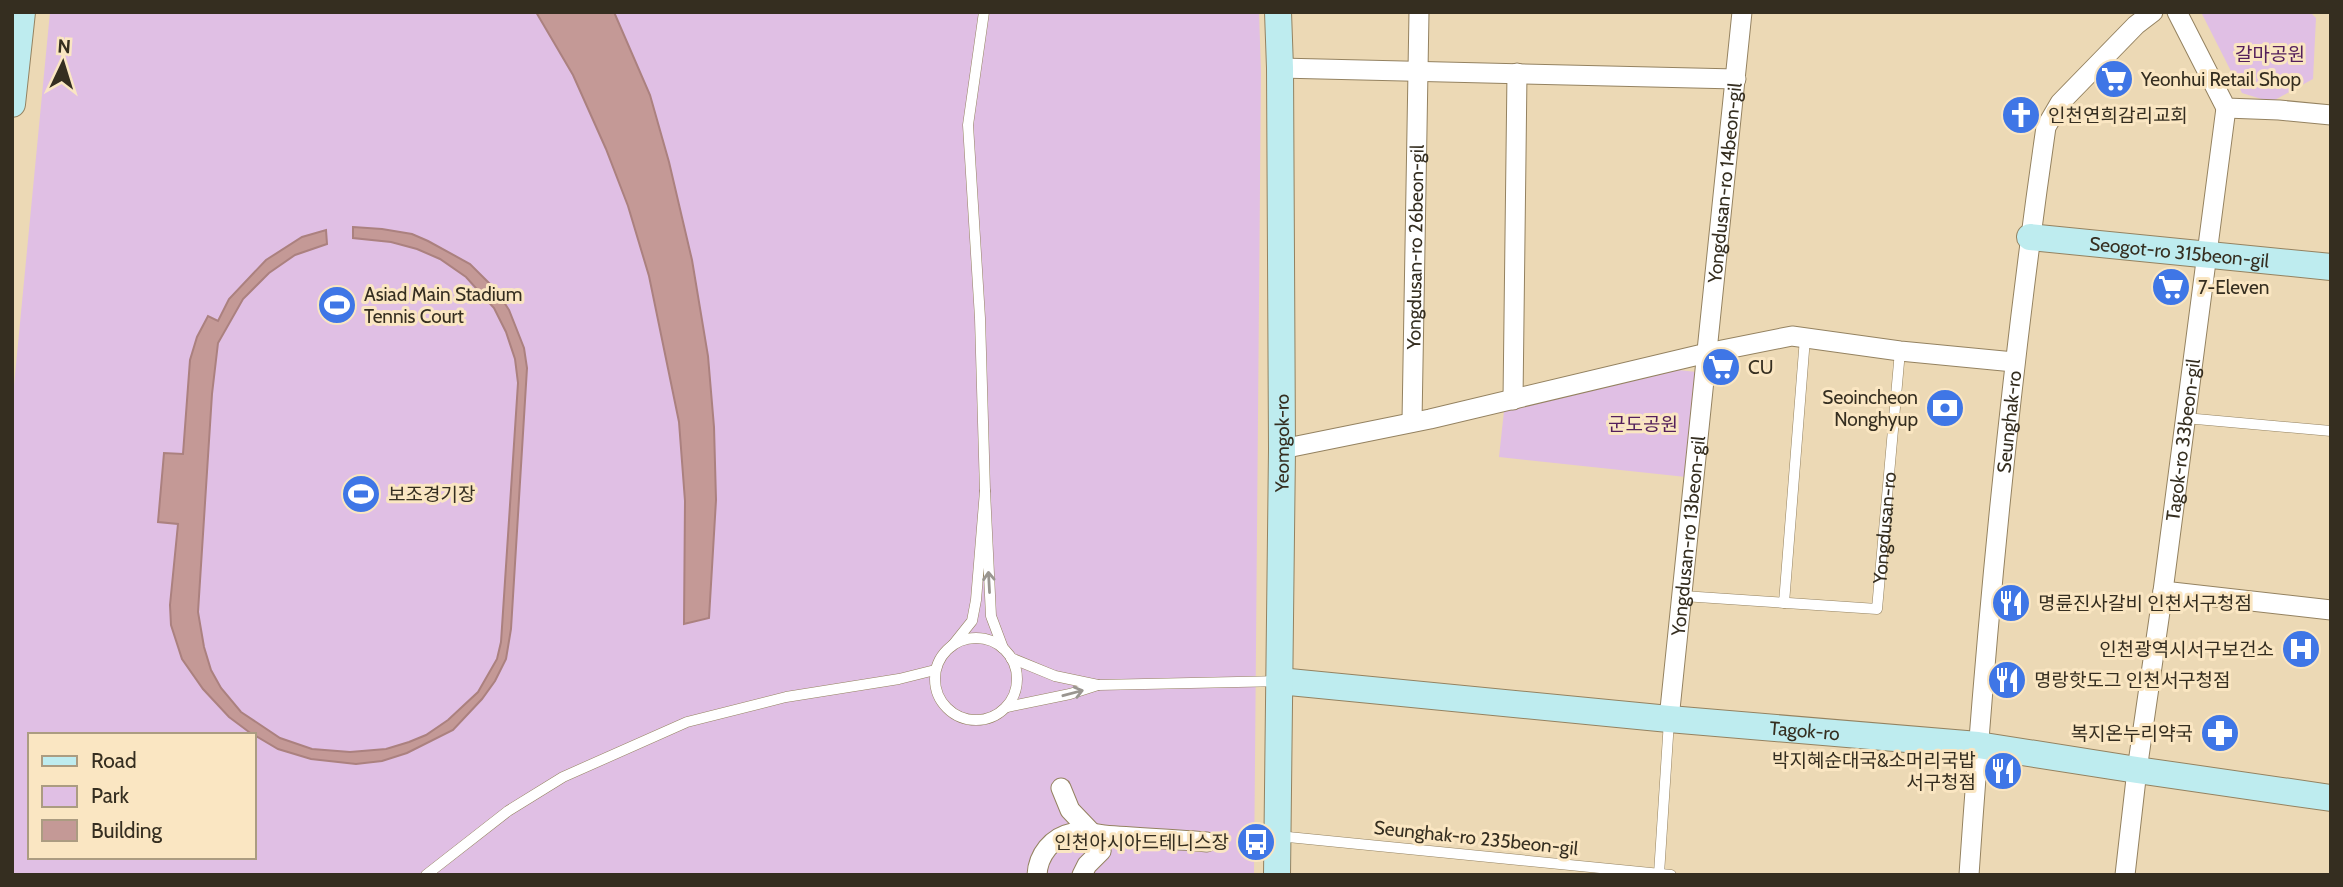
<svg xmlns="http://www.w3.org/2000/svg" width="2343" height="887" viewBox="0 0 2343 887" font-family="Cabin,'Noto Sans KR',sans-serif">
	<rect width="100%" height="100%" fill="#ecd9b5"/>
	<g fill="#e0bfe4" fill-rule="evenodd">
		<path d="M50,12H1259L1261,72L1254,875H12V406ZM30,735H254V857H30Z"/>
		<polygon points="2201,12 2310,12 2316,18 2313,79 2271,102 2242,93"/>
		<polygon points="1668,369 1697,372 1686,477 1499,457 1504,411"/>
	</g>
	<g fill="#c49996" stroke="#ab817f" stroke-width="2">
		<polygon points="536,12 614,12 650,95 669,162 692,260 708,356 714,427 716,500 709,618 684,624 685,501 679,422 649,276 628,206 606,149 573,75"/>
		<polygon points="353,227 382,229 412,234 428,241 470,264 496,290 509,310 524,348 527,368 511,629 506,659 495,681 482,699 453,730 407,753 382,761 356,764 311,759 278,749 249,732 229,717 203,689 182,659 171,625 170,605 178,524 158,522 164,453 183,454 190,360 197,337 208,316 218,321 229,299 266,260 302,237 326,230 327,244 295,255 269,273 243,299 218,343 212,394 198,612 204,647 211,670 221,688 241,712 280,738 312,749 350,752 386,749 409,742 426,735 448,720 478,692 497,659 501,642 518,383 515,359 506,332 494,308 466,277 440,259 417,249 391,242 353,238"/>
	</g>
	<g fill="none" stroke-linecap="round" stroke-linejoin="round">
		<defs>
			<g id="lane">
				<polyline points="984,12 968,125 980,318 985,491"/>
				<polyline points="2185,418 2331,431"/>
				<path id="s1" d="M1683,596L1877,609L1900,351"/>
				<polyline points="1784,603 1805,338"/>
				<circle cx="976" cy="679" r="41"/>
				<polyline points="952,646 972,621 976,600 985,491 991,616 1003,648"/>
				<polyline points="1098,685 1279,681"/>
				<polyline points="1007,707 1070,694 1098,685 1055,676 1011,658"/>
				<polyline points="1278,836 1671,875"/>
				<polyline points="1659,874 1669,721"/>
				<polyline points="426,875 508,811 563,777 687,722 786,697 899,679 935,670"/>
			</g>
			<g id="street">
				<polyline points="2177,12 2226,108 2279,110 2331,115"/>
				<polyline points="1280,68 1736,79"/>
				<polyline points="1513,400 1517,73"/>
				<path id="s2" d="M1412,422L1419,12"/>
				<polyline points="1282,449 1430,419 1707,353 1792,336 1900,351 2014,362"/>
				<polyline points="2163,591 2331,610"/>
				<path id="s3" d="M1669,719L1742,12"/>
				<polyline points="1061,788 1070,810 1092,833 1101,851 1087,865 1082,875"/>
				<path d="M1037,875C1038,855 1052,837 1072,833C1083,830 1094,834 1104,835C1138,838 1173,839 1207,842"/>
				<path id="s4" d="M1969,875C1986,625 2010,375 2046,127L2060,103L2136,25L2153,12"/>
				<path id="s5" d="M2125,875L2137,770L2163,591L2226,108"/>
			</g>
			<g id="secondary">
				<polyline points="12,104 22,12"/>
				<path id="s6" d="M2030,237L2331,267"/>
				<path id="s7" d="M1279,681L1669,719L1978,745L2137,770L2331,798"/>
				<path id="s8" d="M1277,875L1282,449L1280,68L1278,12"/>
			</g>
		</defs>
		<use href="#lane" stroke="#948260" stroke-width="11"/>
		<use href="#street" stroke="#948260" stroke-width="21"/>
		<use href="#secondary" stroke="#948260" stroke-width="28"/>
		<use href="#lane" stroke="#fff" stroke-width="10"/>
		<use href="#street" stroke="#fff" stroke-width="19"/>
		<use href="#secondary" stroke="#beecef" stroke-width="26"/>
	</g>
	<defs><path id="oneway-shaft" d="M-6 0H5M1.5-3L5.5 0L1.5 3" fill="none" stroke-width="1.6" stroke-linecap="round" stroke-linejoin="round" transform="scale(1.75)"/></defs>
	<g stroke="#9a9690">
		<use href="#oneway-shaft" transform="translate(989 582) rotate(-93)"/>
		<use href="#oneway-shaft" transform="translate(1073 693) rotate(-15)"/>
	</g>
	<defs>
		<symbol id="supermarket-disc" viewBox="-11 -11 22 22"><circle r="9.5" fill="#3f76e6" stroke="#fae6c2"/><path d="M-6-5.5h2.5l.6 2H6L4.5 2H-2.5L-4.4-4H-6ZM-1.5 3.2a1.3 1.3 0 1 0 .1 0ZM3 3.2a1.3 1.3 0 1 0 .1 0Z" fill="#fff"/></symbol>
		<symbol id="church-disc" viewBox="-11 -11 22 22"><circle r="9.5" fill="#3f76e6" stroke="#fae6c2"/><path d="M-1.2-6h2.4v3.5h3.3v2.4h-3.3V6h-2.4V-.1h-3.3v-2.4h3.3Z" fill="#fff"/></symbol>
		<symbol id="stadium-disc" viewBox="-11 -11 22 22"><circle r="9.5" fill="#3f76e6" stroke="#fae6c2"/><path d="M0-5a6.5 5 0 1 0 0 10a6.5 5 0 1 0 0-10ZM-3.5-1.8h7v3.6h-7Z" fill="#fff"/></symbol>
		<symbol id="bank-disc" viewBox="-11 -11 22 22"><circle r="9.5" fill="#3f76e6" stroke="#fae6c2"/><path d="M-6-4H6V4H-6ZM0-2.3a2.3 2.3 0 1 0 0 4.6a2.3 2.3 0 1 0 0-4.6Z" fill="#fff"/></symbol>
		<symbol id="restaurant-disc" viewBox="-11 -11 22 22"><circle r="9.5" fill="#3f76e6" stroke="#fae6c2"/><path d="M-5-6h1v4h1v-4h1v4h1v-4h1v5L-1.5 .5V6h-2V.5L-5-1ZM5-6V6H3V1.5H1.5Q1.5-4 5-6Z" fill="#fff"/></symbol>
		<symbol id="hospital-disc" viewBox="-11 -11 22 22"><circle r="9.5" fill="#3f76e6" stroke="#fae6c2"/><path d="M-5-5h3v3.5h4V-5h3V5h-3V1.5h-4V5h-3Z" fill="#fff"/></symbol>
		<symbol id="pharmacy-disc" viewBox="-11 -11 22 22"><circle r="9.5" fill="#3f76e6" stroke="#fae6c2"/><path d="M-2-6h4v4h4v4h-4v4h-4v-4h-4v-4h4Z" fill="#fff"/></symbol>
		<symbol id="bus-disc" viewBox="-11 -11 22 22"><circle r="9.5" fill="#3f76e6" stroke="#fae6c2"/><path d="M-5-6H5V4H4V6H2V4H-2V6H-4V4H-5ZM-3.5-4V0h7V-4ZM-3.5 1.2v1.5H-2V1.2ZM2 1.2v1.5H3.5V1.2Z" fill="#fff"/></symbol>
	</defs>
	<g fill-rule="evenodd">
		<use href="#supermarket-disc" x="2092" y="57" width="44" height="44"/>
		<use href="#church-disc" x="1999" y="93" width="44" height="44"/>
		<use href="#supermarket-disc" x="2149" y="265" width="44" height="44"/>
		<use href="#stadium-disc" x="315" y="283" width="44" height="44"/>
		<use href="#supermarket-disc" x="1699" y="345" width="44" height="44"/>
		<use href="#bank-disc" x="1923" y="386" width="44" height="44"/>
		<use href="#stadium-disc" x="339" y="472" width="44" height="44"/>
		<use href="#restaurant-disc" x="1989" y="581" width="44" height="44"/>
		<use href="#hospital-disc" x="2279" y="627" width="44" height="44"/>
		<use href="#restaurant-disc" x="1985" y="658" width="44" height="44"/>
		<use href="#pharmacy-disc" x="2198" y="711" width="44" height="44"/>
		<use href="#restaurant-disc" x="1981" y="749" width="44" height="44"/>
		<use href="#bus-disc" x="1234" y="820" width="44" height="44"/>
	</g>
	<g text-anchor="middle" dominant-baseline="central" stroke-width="6" stroke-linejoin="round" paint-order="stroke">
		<g font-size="19" fill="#54205b" stroke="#fae6c2">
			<text x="2270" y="54">갈마공원</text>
			<text x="1643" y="424">군도공원</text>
		</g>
		<g font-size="19" fill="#352e20" stroke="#fae6c2" text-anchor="start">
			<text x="2141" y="79">Yeonhui Retail Shop</text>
			<text x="2048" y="115">인천연희감리교회</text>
			<text x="2198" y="287">7-Eleven</text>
			<text x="364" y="294">Asiad Main Stadium<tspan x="364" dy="22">Tennis Court</tspan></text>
			<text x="1748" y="367">CU</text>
			<text x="1918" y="397" text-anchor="end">Seoincheon<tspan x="1918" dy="22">Nonghyup</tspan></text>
			<text x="388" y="494">보조경기장</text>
			<text x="2038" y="603">명륜진사갈비 인천서구청점</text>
			<text x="2274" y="649" text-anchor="end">인천광역시서구보건소</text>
			<text x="2034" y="680">명랑핫도그 인천서구청점</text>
			<text x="2193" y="733" text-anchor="end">복지온누리약국</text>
			<text x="1976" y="760" text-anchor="end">박지혜순대국&amp;소머리국밥<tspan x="1976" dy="22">서구청점</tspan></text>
			<text x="1229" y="842" text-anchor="end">인천아시아드테니스장</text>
		</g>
		<g font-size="19" fill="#352e20" stroke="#fae6c2">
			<text stroke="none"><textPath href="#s3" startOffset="539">Yongdusan-ro 14beon-gil</textPath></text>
			<text stroke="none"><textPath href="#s2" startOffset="175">Yongdusan-ro 26beon-gil</textPath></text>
			<text stroke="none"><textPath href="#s6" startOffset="150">Seogot-ro 315beon-gil</textPath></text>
			<text stroke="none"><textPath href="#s4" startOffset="455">Seunghak-ro</textPath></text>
			<text stroke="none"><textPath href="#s5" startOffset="439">Tagok-ro 33beon-gil</textPath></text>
			<text stroke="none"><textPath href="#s8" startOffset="432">Yeomgok-ro</textPath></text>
			<text stroke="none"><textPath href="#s1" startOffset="276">Yongdusan-ro</textPath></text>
			<text stroke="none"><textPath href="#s3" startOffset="184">Yongdusan-ro 13beon-gil</textPath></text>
			<text stroke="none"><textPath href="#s7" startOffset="528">Tagok-ro</textPath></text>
			<text transform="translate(1476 838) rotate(6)">Seunghak-ro 235beon-gil</text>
		</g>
	</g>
	<rect width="2343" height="887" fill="none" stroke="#352e20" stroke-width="28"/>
	<rect x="28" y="733" width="228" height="126" fill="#fae6c2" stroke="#ab9c81" stroke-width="2"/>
	<rect x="42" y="756" width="35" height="10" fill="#beecef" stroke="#ab9c81" stroke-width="2"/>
	<text x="91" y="768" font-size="21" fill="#352e20">Road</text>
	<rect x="42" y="786" width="35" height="21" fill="#e0bfe4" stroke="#ab9c81" stroke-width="2"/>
	<text x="91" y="803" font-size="21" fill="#352e20">Park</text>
	<rect x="42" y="820" width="35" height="21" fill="#c49996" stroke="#ab9c81" stroke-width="2"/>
	<text x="91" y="838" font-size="21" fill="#352e20">Building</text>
	<g transform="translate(63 63) rotate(4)" stroke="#fae6c2" stroke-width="5" paint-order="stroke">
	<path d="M0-5L12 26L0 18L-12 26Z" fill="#352e20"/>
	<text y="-10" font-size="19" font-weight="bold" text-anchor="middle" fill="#352e20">N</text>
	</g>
</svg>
